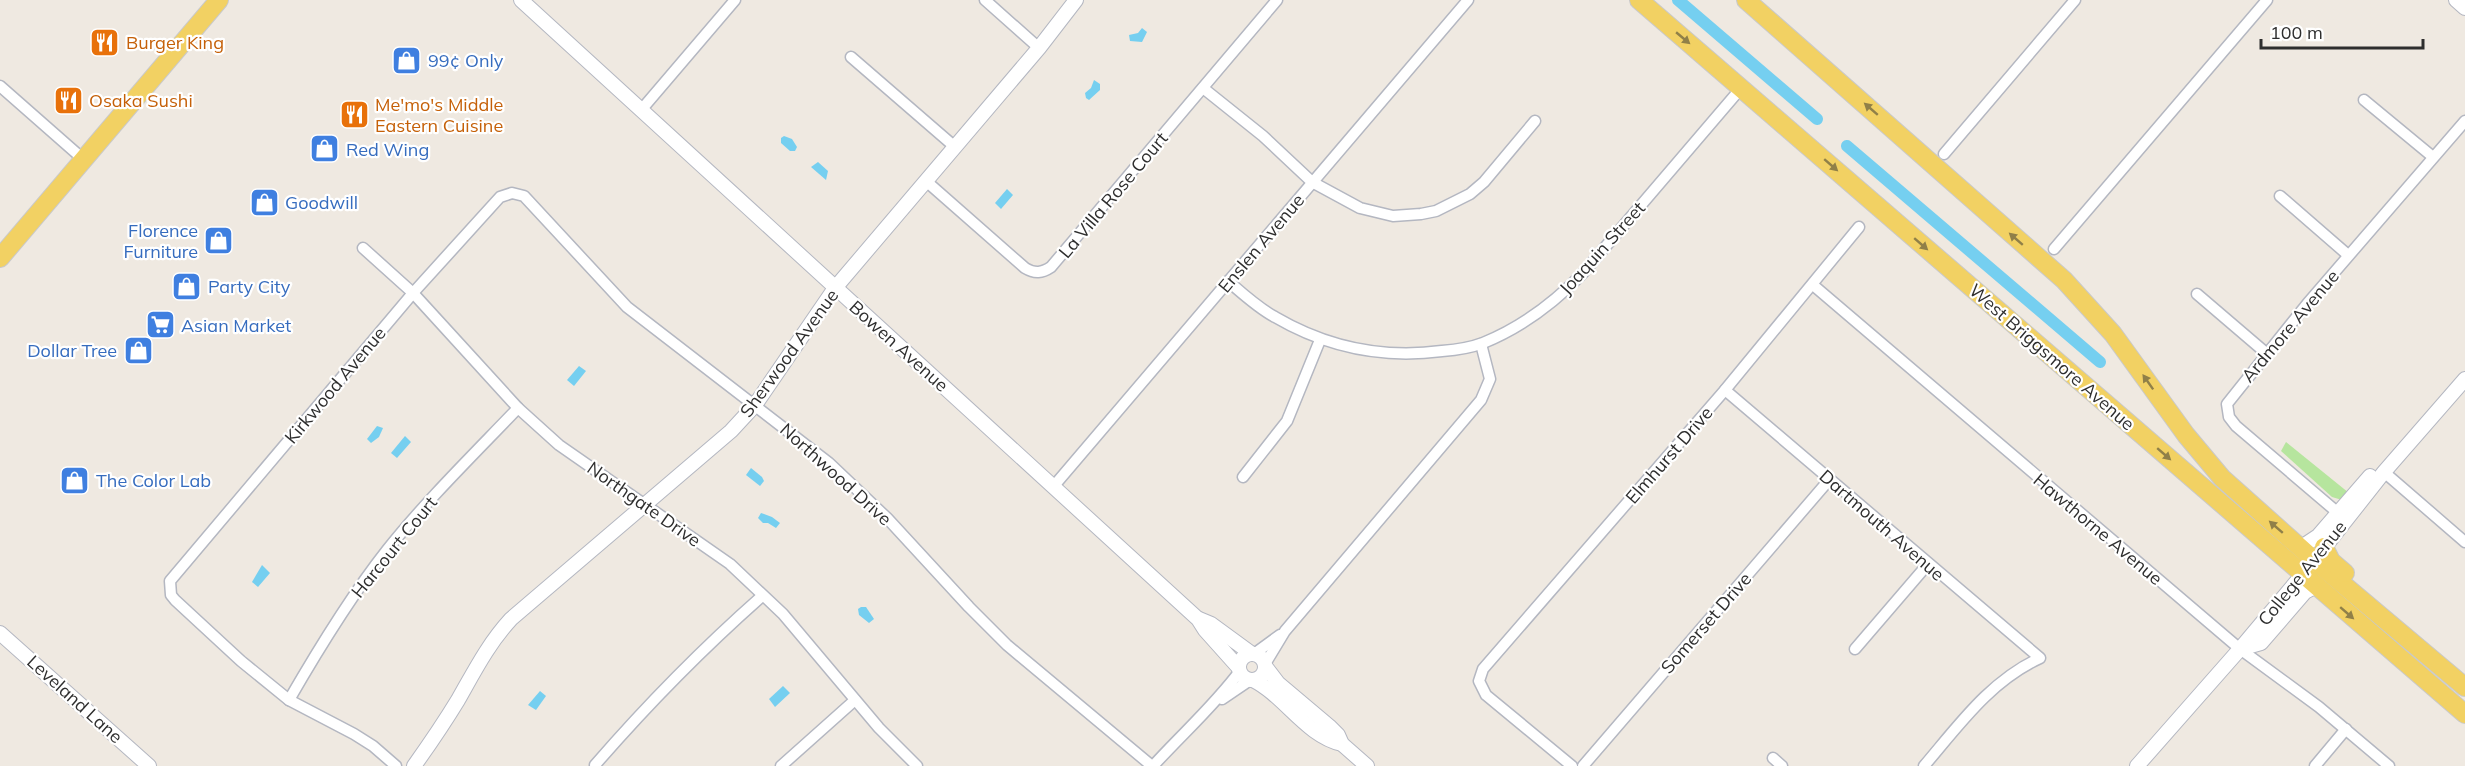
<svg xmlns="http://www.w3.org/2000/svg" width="2465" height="766" viewBox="0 0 2465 766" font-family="Mulish,sans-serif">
	<rect width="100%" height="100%" fill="#efe9e1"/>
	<polygon fill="#b6e59e" points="2286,442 2349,493 2342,500 2332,497 2281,451"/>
	<g fill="#75cff0">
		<polygon points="1142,28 1147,32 1142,42 1130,41 1129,35 1138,33"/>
		<polygon points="1094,80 1100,84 1100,90 1089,100 1086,98 1085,93 1091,88"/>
		<polygon points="784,136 792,139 797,147 795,151 790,151 781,143 781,138"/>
		<polygon points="818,162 828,171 826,180 811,167"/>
		<polygon points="1007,189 1013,195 1001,209 995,203"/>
		<polygon points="579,366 586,371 574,386 567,380"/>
		<polygon points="377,426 383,428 379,437 371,443 367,439"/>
		<polygon points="405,436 411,442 397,458 391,453"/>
		<polygon points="751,468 762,477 764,481 760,486 746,475"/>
		<polygon points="761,513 772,517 780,523 776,528 768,523 763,523 758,518"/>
		<polygon points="262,565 270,573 258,587 252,582"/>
		<polygon points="861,607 866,607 874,619 869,623 859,615 858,609"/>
		<polygon points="783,686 790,693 775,707 769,699"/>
		<polygon points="540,691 546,696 536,710 528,705"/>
	</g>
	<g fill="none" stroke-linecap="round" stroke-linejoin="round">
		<g stroke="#75cff0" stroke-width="12">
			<polyline points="1678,0 1817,119"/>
			<polyline points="1847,146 2100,362"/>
		</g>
		<defs>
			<g id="minor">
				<polyline points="985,0 1039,48"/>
				<polyline points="851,57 955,147"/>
				<polyline points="0,86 83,159"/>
				<polyline points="1203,88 1263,136 1312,182 1360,208 1393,216 1421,214 1436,211 1470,194 1484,182 1535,121"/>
				<polyline points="2364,100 2433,157"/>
				<polyline points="642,109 735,0"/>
				<polyline points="1944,154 2075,0"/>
				<path d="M926,181L1025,268C1035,274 1042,273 1051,267L1277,0"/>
				<polyline points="2280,196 2348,255"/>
				<polyline points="363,248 413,293 518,408 559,445 730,564 783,614 879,728 917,766"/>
				<polyline points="2054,249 2267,0"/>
				<path d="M1228,281C1243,294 1258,308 1275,317C1328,348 1382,359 1442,351C1455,350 1470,348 1483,343C1520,328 1555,302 1583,273L1742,87"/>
				<polyline points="1813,285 2240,649 2319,707 2389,766"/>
				<polyline points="2197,294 2266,353"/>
				<path d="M1725,390L2040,658C1990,681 1959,725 1924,766"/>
				<polyline points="2384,472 2465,542"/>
				<polyline points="1243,477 1287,421 1320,340"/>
				<polyline points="1053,487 1468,0"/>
				<polyline points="2344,518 2236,426 2229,417 2227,404 2307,304 2465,121"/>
				<polyline points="1855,649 1928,564"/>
				<polyline points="1254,654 1280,635"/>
				<polyline points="1265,664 1285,631 1481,400 1490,379 1481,344"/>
				<polyline points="1222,699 1250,680"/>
				<path d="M289,700C319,648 350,597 387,550C427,500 473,455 518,408"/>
				<polyline points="1773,758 1782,766"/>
				<path d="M595,765C647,705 702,649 762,596"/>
				<polyline points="396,766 373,746 354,734 289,700 241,661 175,600 171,595 170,581 413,293 500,197 512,193 524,196 627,307 829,463 887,518 969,607 1007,645 1152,766"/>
				<polyline points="781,766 855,700"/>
				<path d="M1153,766C1182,734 1214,706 1240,671"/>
				<polyline points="1572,766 1486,695 1479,681 1483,669 1725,390 1859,227"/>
				<polyline points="1583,766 1829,480"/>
				<polyline points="2315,766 2346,729"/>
			</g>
			<g id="tertiary">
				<polyline points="521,0 1198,619 1205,630 1239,668"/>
				<polyline points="2456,0 2465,8"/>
				<polyline points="2300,548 2318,536 2370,476"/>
				<polyline points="2320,553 2384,472 2465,379"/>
				<polyline points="1199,619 1211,624 1252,654"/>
				<polyline points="0,633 149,766"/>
				<polyline points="2240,649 2261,643 2305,592 2316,586"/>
				<circle cx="1252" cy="667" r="13"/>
				<polyline points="1265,666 1278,683 1329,726 1338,735 1342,744 1367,766"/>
				<path d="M1253,680C1285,696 1306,736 1342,744"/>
				<path d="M414,766C429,745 444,723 458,700C474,672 488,644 511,619L731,431L755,405L835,288L1039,48L1076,0"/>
				<polyline points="2137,766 2240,649 2308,568"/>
			</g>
			<g id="primary">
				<polyline points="1639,0 2465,714"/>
				<polyline points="1746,0 2064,280 2113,334 2186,435 2222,478 2314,560 2465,687"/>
				<polyline points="0,258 219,0"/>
				<polyline points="2324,547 2331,561 2345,573"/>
			</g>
		</defs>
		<use href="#minor" stroke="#b4b7c1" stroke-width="13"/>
		<use href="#tertiary" stroke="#b4b7c1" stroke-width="16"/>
		<use href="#primary" stroke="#c9c9c9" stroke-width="20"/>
		<use href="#minor" stroke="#fff" stroke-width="10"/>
		<use href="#tertiary" stroke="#fff" stroke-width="14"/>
		<use href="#primary" stroke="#f2d163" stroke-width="18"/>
	</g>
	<defs><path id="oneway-solid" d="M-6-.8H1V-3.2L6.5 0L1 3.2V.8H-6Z" transform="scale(1.5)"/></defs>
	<g fill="#908048">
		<use href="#oneway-solid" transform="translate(1683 38) rotate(40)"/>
		<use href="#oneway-solid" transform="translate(1871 109) rotate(-139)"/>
		<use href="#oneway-solid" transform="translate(1831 165) rotate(41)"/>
		<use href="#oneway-solid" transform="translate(2016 239) rotate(-139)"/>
		<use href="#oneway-solid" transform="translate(1921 244) rotate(41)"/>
		<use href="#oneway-solid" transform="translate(2148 382) rotate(-125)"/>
		<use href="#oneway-solid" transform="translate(2164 454) rotate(41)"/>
		<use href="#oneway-solid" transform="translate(2276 527) rotate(-139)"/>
		<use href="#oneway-solid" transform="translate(2347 613) rotate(41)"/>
	</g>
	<defs>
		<symbol id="restaurant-square" viewBox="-11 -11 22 22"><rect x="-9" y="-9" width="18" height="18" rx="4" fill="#e8710a" stroke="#fff"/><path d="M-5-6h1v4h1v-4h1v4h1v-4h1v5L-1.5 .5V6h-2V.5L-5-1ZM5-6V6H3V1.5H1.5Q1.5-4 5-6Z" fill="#fff"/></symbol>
		<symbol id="shop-square" viewBox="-11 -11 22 22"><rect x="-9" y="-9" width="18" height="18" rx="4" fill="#3f7fe0" stroke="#fff"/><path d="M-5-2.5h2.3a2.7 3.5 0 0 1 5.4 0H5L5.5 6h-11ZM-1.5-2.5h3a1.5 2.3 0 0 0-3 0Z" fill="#fff"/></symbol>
		<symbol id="supermarket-square" viewBox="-11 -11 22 22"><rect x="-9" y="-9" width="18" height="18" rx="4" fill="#3f7fe0" stroke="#fff"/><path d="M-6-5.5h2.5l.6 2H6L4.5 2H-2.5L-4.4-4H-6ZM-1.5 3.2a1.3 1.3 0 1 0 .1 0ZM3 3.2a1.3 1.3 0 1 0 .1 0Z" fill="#fff"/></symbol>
	</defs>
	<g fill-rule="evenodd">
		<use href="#restaurant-square" x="88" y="26" width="33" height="33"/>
		<use href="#shop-square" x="390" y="44" width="33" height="33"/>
		<use href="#restaurant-square" x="52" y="84" width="33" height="33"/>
		<use href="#restaurant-square" x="338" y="98" width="33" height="33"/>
		<use href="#shop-square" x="308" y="132" width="33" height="33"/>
		<use href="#shop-square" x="248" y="186" width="33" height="33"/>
		<use href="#shop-square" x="202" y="224" width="33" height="33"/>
		<use href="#shop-square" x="170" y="270" width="33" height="33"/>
		<use href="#supermarket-square" x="144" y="308" width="33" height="33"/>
		<use href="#shop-square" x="122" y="334" width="33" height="33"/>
		<use href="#shop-square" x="58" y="464" width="33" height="33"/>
	</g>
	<g text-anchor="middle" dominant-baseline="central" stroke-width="4.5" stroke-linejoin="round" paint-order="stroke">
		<g font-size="18" fill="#c56008" stroke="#fff" text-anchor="start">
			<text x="126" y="42">Burger King</text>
			<text x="89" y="100">Osaka Sushi</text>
			<text x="375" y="104">Me'mo's Middle<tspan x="375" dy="21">Eastern Cuisine</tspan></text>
		</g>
		<g font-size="18" fill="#366cbe" stroke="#fff" text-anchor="start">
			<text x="428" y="60">99¢ Only</text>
			<text x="346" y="149">Red Wing</text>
			<text x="285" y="202">Goodwill</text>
			<text x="198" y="230" text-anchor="end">Florence<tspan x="198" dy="21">Furniture</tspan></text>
			<text x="208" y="286">Party City</text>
			<text x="181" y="325">Asian Market</text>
			<text x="117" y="350" text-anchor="end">Dollar Tree</text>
			<text x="96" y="480">The Color Lab</text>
		</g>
		<g font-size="18" fill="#2e2e2e" stroke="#fff">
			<text transform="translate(1113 195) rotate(-50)">La Villa Rose Court</text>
			<text transform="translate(1261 243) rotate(-50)">Enslen Avenue</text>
			<text transform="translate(1602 248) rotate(-48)">Joaquin Street</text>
			<text transform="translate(2290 326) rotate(-50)">Ardmore Avenue</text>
			<text transform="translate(899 346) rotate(42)">Bowen Avenue</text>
			<text transform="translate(789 353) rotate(-54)">Sherwood Avenue</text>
			<text transform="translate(2052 357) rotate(41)">West Briggsmore Avenue</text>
			<text transform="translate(335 385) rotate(-50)">Kirkwood Avenue</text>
			<text transform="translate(1669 455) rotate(-49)">Elmhurst Drive</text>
			<text transform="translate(836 474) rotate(42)">Northwood Drive</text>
			<text transform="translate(644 504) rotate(35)">Northgate Drive</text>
			<text transform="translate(1882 525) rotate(41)">Dartmouth Avenue</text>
			<text transform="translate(2098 529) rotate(40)">Hawthorne Avenue</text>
			<text transform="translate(394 547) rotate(-51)">Harcourt Court</text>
			<text transform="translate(2302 573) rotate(-51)">College Avenue</text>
			<text transform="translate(1706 623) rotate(-49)">Somerset Drive</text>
			<text transform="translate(75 699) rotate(42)">Leveland Lane</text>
		</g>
	</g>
	<path d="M2261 39v9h162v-9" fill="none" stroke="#2e2e2e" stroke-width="3"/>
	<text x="2270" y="39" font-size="18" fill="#2e2e2e" stroke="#ffffff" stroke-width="4.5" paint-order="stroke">100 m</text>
</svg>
